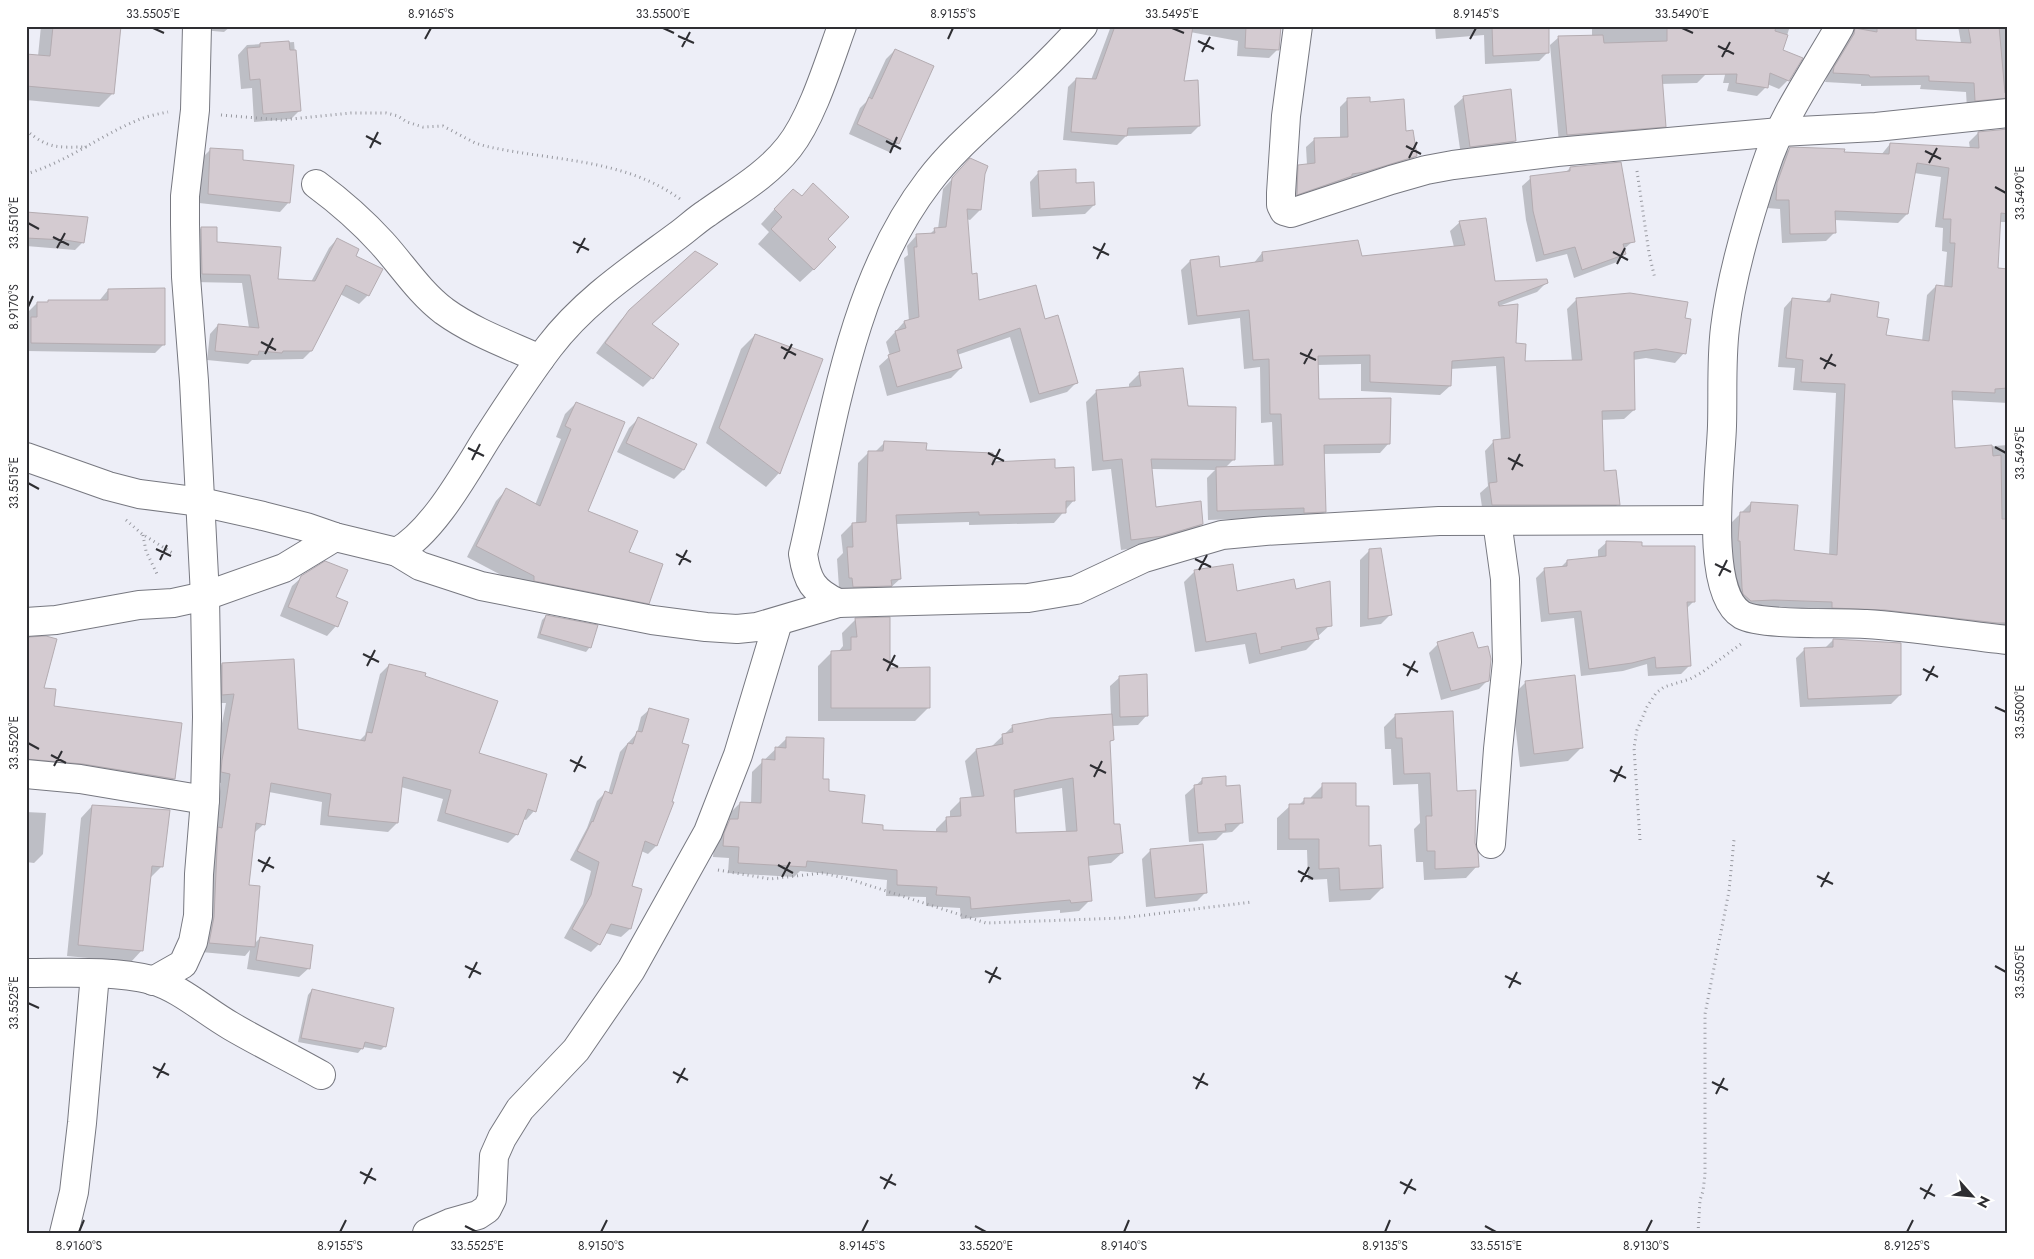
<svg xmlns="http://www.w3.org/2000/svg" width="2034" height="1259" viewBox="0 0 2034 1259" font-family="Jost,sans-serif">
	<rect width="100%" height="100%" fill="#edeef7"/>
	<g fill="#0003" fill-rule="evenodd">
		<polygon points="41,26 119,26 113,93 99,107 26,100 26,55 38,56"/>
		<polygon points="199,26 231,26 224,32 202,30"/>
		<polygon points="1111,26 1279,26 1278,49 1269,58 1237,56 1238,41 1190,32 1182,82 1199,126 1191,134 1126,136 1117,145 1063,140 1068,87 1076,79 1091,80"/>
		<polygon points="1435,26 1548,26 1548,52 1539,61 1485,64 1484,35 1436,39"/>
		<polygon points="1592,26 1703,26 1706,74 1697,83 1661,84 1665,126 1656,135 1559,143 1550,45 1559,37 1592,36"/>
		<polygon points="1737,26 1790,26 1782,51 1788,80 1779,89 1767,84 1766,87 1757,96 1727,91 1729,83 1723,83"/>
		<polygon points="1844,26 1915,26 1915,41 1961,43 1958,26 2008,26 2008,109 1967,109 1966,92 1920,89 1921,85 1861,86 1861,84 1825,82"/>
		<polygon points="294,42 300,110 291,119 254,122 252,88 241,89 238,55 247,45"/>
		<polygon points="895,50 898,143 889,152 849,134 860,108 866,102 886,59"/>
		<polygon points="1464,97 1515,141 1505,150 1461,156 1454,106"/>
		<polygon points="1348,99 1369,103 1405,132 1416,156 1407,164 1289,202 1291,174 1299,166 1307,165 1306,147 1315,139 1340,139 1340,107"/>
		<polygon points="2008,130 2008,222 1999,222 1997,269 2008,270 2008,403 1951,400 1954,449 2008,445 2008,490 2005,490 2008,553 2008,632 1742,610 1729,550 1732,522 1751,503 1793,551 1829,555 1836,393 1793,390 1795,368 1778,367 1784,308 1792,299 1825,302 1832,295 1875,318 1884,336 1922,341 1927,295 1936,286 1944,287 1947,252 1942,251 1943,228 1935,227 1941,177 1914,173 1907,214 1898,223 1834,220 1835,232 1826,241 1782,243 1780,209 1767,208 1768,193 1781,158 1790,148 1881,155 1890,144 1970,149 1969,142 1978,133"/>
		<polygon points="211,149 241,161 289,202 280,212 199,203 202,158"/>
		<polygon points="1570,168 1633,241 1623,250 1625,254 1617,262 1574,278 1567,254 1536,262 1526,220 1522,186 1531,178 1565,173"/>
		<polygon points="961,169 983,174 980,210 970,220 966,219 971,275 978,302 1044,320 1077,382 1067,392 1030,403 1010,337 957,355 961,368 951,378 887,396 879,366 890,356 886,342 904,322 909,321 904,258 908,255 907,246 916,236 930,234 935,229 938,229 943,189"/>
		<polygon points="1039,172 1075,185 1094,205 1085,214 1032,217 1030,182"/>
		<polygon points="779,204 826,239 814,269 800,282 758,244 769,232 761,224"/>
		<polygon points="26,213 83,242 75,250 26,246"/>
		<polygon points="1460,222 1494,282 1546,283 1537,292 1499,306 1514,344 1524,362 1572,361 1567,309 1576,300 1630,294 1684,319 1684,353 1675,363 1646,358 1633,360 1634,410 1624,419 1601,420 1603,473 1618,504 1609,514 1483,514 1480,493 1488,486 1485,451 1494,441 1501,441 1496,366 1450,369 1450,386 1440,395 1361,391 1361,364 1317,365 1318,401 1389,443 1380,453 1323,454 1325,511 1316,521 1295,517 1208,520 1207,478 1215,470 1151,469 1155,508 1202,524 1191,535 1151,546 1121,550 1111,469 1092,471 1086,402 1097,391 1129,388 1129,384 1140,373 1186,408 1234,459 1225,468 1274,467 1272,422 1261,423 1260,367 1244,369 1240,318 1188,325 1181,270 1190,261 1219,269 1253,264 1262,253 1361,257 1454,247 1450,231"/>
		<polygon points="201,228 216,243 277,281 311,282 329,248 337,239 354,256 368,295 359,304 340,294 311,351 303,359 252,360 248,364 207,360 210,334 218,325 249,328 242,283 193,282 193,236"/>
		<polygon points="108,290 164,344 155,353 26,351 28,312 37,303 47,303 49,301 99,301"/>
		<polygon points="630,311 652,378 643,387 596,353 620,321"/>
		<polygon points="755,335 779,473 766,487 706,443 741,349"/>
		<polygon points="576,403 587,512 628,552 648,603 637,613 524,587 467,557 496,501 506,490 535,505 561,439 556,437 565,414"/>
		<polygon points="638,419 683,470 674,479 617,452 629,428"/>
		<polygon points="884,443 992,464 1054,469 1074,500 1054,523 969,525 969,522 896,524 900,579 889,589 843,597 842,588 839,588 837,559 843,553 841,535 852,524 856,524 858,463 869,452 875,452"/>
		<polygon points="1607,542 1641,547 1693,602 1686,609 1690,665 1681,674 1648,676 1647,664 1623,671 1581,676 1574,618 1541,622 1536,578 1545,569 1560,568 1567,561 1598,558 1598,550"/>
		<polygon points="1369,551 1391,614 1381,624 1360,627 1360,560"/>
		<polygon points="1195,571 1236,592 1295,590 1330,625 1317,637 1317,639 1306,650 1249,664 1245,644 1195,652 1184,582"/>
		<polygon points="302,577 334,598 346,603 336,626 327,636 280,616 292,586"/>
		<polygon points="546,616 590,647 586,652 537,638 542,620"/>
		<polygon points="856,619 889,669 929,707 915,721 818,721 818,666 832,652 838,652 843,646 842,633"/>
		<polygon points="29,639 42,689 53,707 174,779 165,788 26,768 26,642"/>
		<polygon points="1833,640 1900,695 1891,704 1800,707 1796,658 1805,649 1825,648"/>
		<polygon points="1438,644 1477,650 1488,680 1479,689 1441,700 1429,653"/>
		<polygon points="222,664 297,730 359,741 365,735 380,674 389,665 424,677 477,754 534,811 526,820 523,819 517,834 508,843 437,821 443,799 401,787 397,823 388,832 320,825 322,802 269,792 264,824 254,833 248,886 254,944 260,938 309,968 299,977 247,969 250,950 245,956 201,952 221,783 213,781 213,769 226,703 214,703 213,673"/>
		<path d="M1120,677L1147,715L1138,725L1112,726V740L1109,743L1113,826L1122,853L1111,863L1087,866L1090,900L1079,911L1060,913V910L961,919L960,908L926,906V897L886,896L887,880L800,871L794,877L728,873L729,858L713,857L714,845L719,831L729,822V814L740,803L751,804L752,772L787,738L821,780L827,792L860,824L881,831L936,833V829L947,818H950V811L961,800L972,799L965,761L976,750L991,747L1013,726L1111,715L1110,686ZM1062,788L1066,832L1014,835L1013,798Z"/>
		<polygon points="1526,682 1582,747 1568,761 1520,767 1512,696"/>
		<polygon points="650,709 656,846 648,854 641,851 631,887 630,929 621,937 605,933 599,944 591,952 564,938 583,904 591,871 570,860 587,828 597,801 605,793 608,794 620,752 637,733 641,717"/>
		<polygon points="1396,715 1456,792 1474,843 1477,866 1466,878 1424,880 1423,862 1416,862 1414,829 1420,823 1418,784 1393,785 1391,749 1385,749 1384,727"/>
		<polygon points="1203,779 1225,787 1242,822 1232,832 1223,833 1216,840 1189,842 1185,795"/>
		<polygon points="1323,785 1354,807 1382,888 1370,900 1329,902 1327,879 1308,880 1307,850 1277,850 1277,818 1290,806 1298,806 1304,800 1310,800 1311,797"/>
		<polygon points="26,806 26,812 46,813 43,854 34,863 26,862"/>
		<polygon points="92,806 162,866 150,878 142,950 131,962 67,956 81,818"/>
		<polygon points="1151,850 1206,892 1197,901 1146,907 1142,859"/>
		<polygon points="312,990 385,1046 381,1050 363,1047 358,1053 298,1042 308,995"/>
	</g>
	<g fill="#d4cbd1" stroke="#b4acb1" fill-rule="evenodd">
		<polygon points="53,26 121,26 114,94 26,86 26,54 50,56"/>
		<polygon points="1115,26 1193,26 1184,81 1198,80 1200,126 1128,128 1127,136 1071,132 1076,78 1096,79"/>
		<polygon points="1246,26 1281,26 1279,50 1245,48"/>
		<polygon points="1492,26 1549,26 1549,53 1493,56"/>
		<polygon points="1667,26 1776,26 1775,31 1788,35 1783,50 1803,58 1789,81 1770,73 1768,88 1736,83 1737,74 1662,75 1666,127 1567,135 1558,36 1603,35 1604,43 1667,41"/>
		<polygon points="1877,26 1916,26 1916,40 1971,43 1968,26 1999,26 2005,93 2008,93 2008,98 1975,101 1974,83 1929,81 1929,76 1870,77 1869,75 1833,73 1834,67 1854,34 1855,28 1877,32"/>
		<polygon points="289,41 290,50 296,50 301,111 263,114 260,79 250,80 247,48 260,47 260,43"/>
		<polygon points="895,49 934,66 899,144 857,124 869,97 872,99"/>
		<polygon points="1511,89 1516,141 1470,147 1463,96"/>
		<polygon points="1370,97 1370,102 1404,99 1406,131 1413,130 1417,156 1365,172 1352,174 1352,176 1297,195 1298,165 1315,163 1314,138 1348,137 1347,98"/>
		<polygon points="2008,129 2008,214 2001,213 1998,268 2008,269 2008,388 1995,389 1995,393 1952,391 1955,448 1992,445 1993,456 2001,455 2002,519 2007,519 2008,623 1997,623 1885,610 1832,608 1832,602 1774,600 1751,601 1743,594 1742,588 1740,541 1738,541 1740,512 1750,512 1751,502 1798,505 1794,550 1837,555 1845,384 1801,382 1803,360 1786,358 1792,298 1830,302 1831,294 1879,302 1877,317 1889,319 1886,335 1929,341 1936,285 1952,287 1955,243 1950,243 1951,219 1943,219 1949,168 1917,163 1908,214 1835,211 1836,233 1790,234 1789,200 1776,200 1777,183 1790,147 1845,149 1844,152 1889,154 1890,143 1979,148 1978,132"/>
		<polygon points="210,148 243,150 243,160 294,165 290,203 208,194"/>
		<polygon points="970,158 988,166 985,174 981,210 967,209 972,274 977,273 979,300 1036,285 1045,319 1058,315 1078,383 1039,394 1020,328 957,350 962,368 897,387 888,355 900,351 895,331 906,328 904,321 919,317 914,247 917,247 916,234 935,233 934,228 946,227 952,178"/>
		<polygon points="1621,162 1635,242 1623,244 1626,254 1582,270 1575,247 1544,255 1533,211 1530,176 1570,171 1570,167"/>
		<polygon points="1076,169 1076,183 1094,182 1095,205 1040,209 1038,171"/>
		<polygon points="813,183 849,217 828,239 836,247 814,270 771,229 782,217 774,209 793,189 802,196"/>
		<polygon points="26,212 88,217 84,243 65,240 26,238"/>
		<polygon points="1486,218 1495,281 1547,279 1548,283 1498,302 1499,306 1518,304 1516,343 1526,344 1525,361 1582,360 1576,298 1630,293 1688,302 1685,318 1691,319 1686,354 1656,349 1634,352 1635,410 1602,411 1604,471 1616,470 1620,505 1492,505 1489,483 1497,482 1493,440 1510,438 1504,357 1452,361 1451,386 1370,382 1370,355 1318,356 1319,399 1391,398 1390,444 1324,445 1326,512 1304,513 1304,508 1217,511 1216,467 1283,465 1281,414 1270,414 1269,359 1253,360 1249,310 1197,316 1190,260 1219,256 1220,267 1263,261 1262,252 1358,240 1362,256 1465,245 1459,221"/>
		<polygon points="201,227 217,227 217,242 281,247 278,279 315,281 337,238 359,249 356,256 383,269 369,296 346,285 312,351 283,351 282,353 259,351 258,355 215,351 218,324 259,328 250,275 202,274"/>
		<polygon points="695,251 718,264 652,324 679,344 653,379 605,343 629,310"/>
		<polygon points="165,288 165,345 31,343 31,317 37,317 37,302 48,302 48,300 108,300 108,289"/>
		<polygon points="755,334 823,359 780,474 719,428"/>
		<polygon points="1183,368 1188,406 1236,407 1235,460 1151,459 1156,507 1201,501 1203,524 1163,536 1131,540 1122,459 1103,461 1096,390 1141,386 1139,372"/>
		<polygon points="576,402 625,422 588,511 638,531 629,552 663,564 649,604 534,581 534,576 476,546 506,488 540,506 571,429 565,426"/>
		<polygon points="638,417 697,444 684,470 626,443"/>
		<polygon points="884,441 927,443 926,450 993,453 993,462 1055,459 1055,468 1074,467 1075,501 1066,501 1066,513 979,515 979,512 896,515 901,579 891,580 892,586 853,587 852,578 849,578 847,547 853,547 852,523 866,522 868,451 883,451"/>
		<polygon points="1606,541 1642,542 1642,546 1695,546 1695,602 1687,602 1691,666 1656,668 1655,657 1632,663 1589,669 1581,611 1549,614 1544,568 1567,566 1567,560 1606,556"/>
		<polygon points="1381,548 1392,615 1368,619 1369,549"/>
		<polygon points="325,561 348,570 336,597 348,602 338,627 288,607 301,576"/>
		<polygon points="1233,564 1237,591 1294,579 1296,589 1330,581 1332,626 1316,628 1319,639 1281,647 1282,649 1260,654 1256,633 1206,642 1194,570"/>
		<polygon points="546,615 598,625 591,648 540,634"/>
		<polygon points="890,617 890,668 930,667 930,708 831,708 831,651 851,650 851,637 857,637 855,618"/>
		<polygon points="1473,632 1478,648 1488,646 1491,659 1489,681 1451,691 1437,642"/>
		<polygon points="46,636 57,639 44,688 56,689 54,706 182,723 175,779 83,764 26,759 26,647 29,637"/>
		<polygon points="1833,639 1901,643 1901,695 1808,699 1804,648 1833,647"/>
		<polygon points="294,659 298,729 365,741 367,732 372,733 389,664 426,673 425,676 498,701 479,753 547,774 536,812 528,809 518,835 445,813 451,790 403,777 398,823 328,816 331,794 271,783 265,825 256,823 249,885 260,886 255,947 209,943 214,917 218,827 222,828 230,774 221,772 222,760 234,694 222,695 222,663"/>
		<polygon points="1147,674 1148,716 1120,717 1119,676"/>
		<polygon points="1575,675 1583,748 1534,754 1525,681"/>
		<polygon points="649,708 689,719 682,743 689,745 672,802 674,802 657,846 645,841 632,886 642,889 631,929 611,924 600,945 572,929 591,895 599,862 577,851 592,821 593,822 605,791 612,794 628,743 633,744 637,731 642,732"/>
		<polygon points="1453,711 1457,791 1476,790 1475,843 1478,852 1479,867 1435,869 1435,851 1427,851 1426,816 1432,816 1430,773 1404,774 1402,738 1396,738 1395,714"/>
		<path d="M1112,714L1114,740L1110,741L1114,824H1120L1123,853L1088,857L1092,901L1071,903L1070,900L971,909L970,897L936,895L937,887L897,885V870L807,861L806,867L738,863L739,847L723,846L724,833L730,819H738L740,802L761,803L762,759L775,760V747L786,748V737L824,738L823,779H829V791L865,795L862,823L883,825V830L947,832L946,817L961,816L960,798L984,796L976,749L1003,744L1002,734L1013,732L1012,725L1050,718ZM1073,778L1077,831L1016,833L1014,790Z"/>
		<polygon points="1226,776 1226,786 1240,785 1243,823 1225,824 1226,831 1198,833 1194,785 1202,784 1202,778"/>
		<polygon points="1322,783 1356,783 1356,806 1369,806 1369,846 1381,845 1383,888 1340,890 1339,868 1319,869 1319,839 1289,839 1289,804 1304,804 1304,798 1322,798"/>
		<polygon points="92,805 170,810 163,867 152,866 143,951 78,945"/>
		<polygon points="1203,844 1207,893 1155,898 1150,849"/>
		<polygon points="260,937 313,945 310,969 256,960"/>
		<polygon points="312,989 394,1008 386,1047 365,1042 363,1049 301,1038"/>
	</g>
	<g fill="none" stroke-linecap="round" stroke-linejoin="round">
		<defs>
			<g id="minor">
				<path d="M1083,26C1059,53 1032,79 1006,103C979,128 951,152 929,181C849,285 832,430 803,554C807,581 813,591 838,603L1028,598L1076,590L1144,558L1222,535L1265,531L1439,521L1716,520"/>
				<polyline points="1298,26 1286,116 1281,193 1281,205 1284,211 1291,213 1391,180 1426,170 1453,165 1557,152 1780,132 1876,127 2008,113"/>
				<path d="M1840,26C1814,72 1781,118 1765,168C1749,216 1731,277 1725,328C1721,360 1723,393 1722,426C1721,465 1703,592 1742,615C1762,626 1839,622 1866,624C1913,627 1961,635 2008,640"/>
				<path d="M316,184C339,201 362,221 382,243C402,265 419,292 444,311C473,332 507,344 540,359"/>
				<path d="M26,457L108,486L139,494L201,502L263,516L306,527L335,537L397,552C434,531 465,473 487,438C507,407 527,376 549,347C584,301 631,270 677,236C687,229 696,220 707,213C735,193 767,175 789,147C812,118 829,62 842,26"/>
				<polyline points="397,552 420,566 481,586 652,620 706,627 737,629 757,627 838,603"/>
				<polyline points="26,622 56,620 139,605 173,603 205,596 284,568 335,537"/>
				<polyline points="26,774 80,779 205,800"/>
				<polyline points="1491,844 1498,749 1507,662 1505,579 1497,521"/>
				<path d="M26,973C67,973 112,970 152,980C180,988 205,1011 231,1026C260,1043 291,1058 321,1075"/>
				<polyline points="153,981 183,964 193,942 198,916 199,874 205,800 207,717 205,596 194,381 186,277 185,224 185,196 195,110 197,26"/>
				<polyline points="64,1233 74,1192 82,1123 95,974"/>
				<polyline points="427,1233 450,1223 478,1215 487,1209 492,1199 494,1156 502,1138 520,1109 576,1050 631,970 708,832 738,755 778,622"/>
			</g>
		</defs>
		<use href="#minor" stroke="#777880" stroke-width="30"/>
		<g stroke="#9899a0" stroke-width="3" stroke-dasharray="1 4" stroke-linecap="butt">
			<path d="M221,115L281,120L351,113H386L398,116L407,122L423,127L443,126L475,143L485,146C550,161 624,158 680,199"/>
			<path d="M26,130C49,150 59,147 87,147"/>
			<polyline points="1637,171 1649,253 1655,279"/>
			<path d="M26,174C67,162 99,136 138,120C147,116 158,114 168,112"/>
			<polyline points="126,520 142,534 174,554"/>
			<polyline points="143,535 146,551 158,576"/>
			<polyline points="1640,840 1634,748 1637,730 1647,707 1656,693 1664,687 1690,679 1701,673 1741,644"/>
			<polyline points="718,870 770,879 822,873 849,879 986,923 1122,918 1252,902"/>
			<polyline points="1698,1233 1700,1200 1703,1191 1705,1175 1705,1014 1729,891 1734,840"/>
		</g>
		<use href="#minor" stroke="#fff" stroke-width="28"/>
	</g>
	<path fill="none" stroke="#2e2e32" stroke-width="2" d="M153,28L164,33M663,28L674,33M1172,28L1184,33M1682,28L1693,33M678,36L694,43M425,39L431,28M948,39L953,28M1470,39L1476,28M1198,41L1214,49M1718,46L1734,54M682,47L690,32M1202,52L1210,37M1722,57L1730,42M366,136L381,144M886,141L901,149M1406,146L1421,154M370,148L378,132M1925,151L1941,159M890,153L897,137M1409,158L1417,142M1929,163L1937,148M1995,187L2006,193M28,223L39,229M53,237L69,245M573,242L589,250M1093,247L1109,255M57,248L65,233M1613,252L1628,260M577,253L585,238M1097,259L1105,243M1617,264L1625,248M28,307L33,296M261,342L276,350M781,347L796,355M1300,353L1316,360M265,354L273,338M1820,358L1836,366M784,359L792,344M1304,364L1312,349M1824,369L1832,354M1995,447L2006,453M468,448L484,456M988,453L1004,461M1508,458L1523,466M472,460L480,444M992,465L1000,449M1512,470L1520,454M28,483L39,489M156,549L171,556M676,554L691,562M1195,559L1211,567M160,560L167,545M1715,564L1731,572M679,565L687,550M1199,570L1207,555M1719,576L1727,560M363,654L379,662M883,659L898,667M1403,664L1418,672M367,666L375,650M1923,669L1938,677M887,671L895,655M1407,676L1415,661M1926,681L1934,666M1995,707L2006,712M28,743L39,749M51,755L66,763M570,760L586,768M1090,765L1106,773M54,766L62,751M1610,770L1626,778M574,772L582,756M1094,777L1102,761M1614,782L1622,766M258,860L274,868M778,865L793,873M1298,871L1313,879M262,872L270,857M1817,876L1833,884M782,877L790,862M1301,882L1309,867M1821,887L1829,872M465,966L481,974M1995,966L2006,972M985,971L1001,979M1505,976L1521,984M469,978L477,962M989,983L997,967M1509,988L1517,972M28,1003L39,1008M153,1067L169,1075M673,1072L688,1080M1193,1077L1208,1085M157,1078L165,1063M1712,1082L1728,1090M677,1083L685,1068M1196,1089L1204,1073M1716,1094L1724,1078M360,1172L376,1180M880,1177L896,1185M1400,1182L1416,1190M364,1184L372,1168M1920,1188L1935,1196M884,1189L892,1174M1404,1194L1412,1179M1924,1199L1932,1184M465,1226L477,1232M975,1226L986,1232M1485,1226L1496,1232M79,1232L84,1220M340,1232L346,1220M601,1232L607,1220M862,1232L868,1220M1124,1232L1129,1220M1385,1232L1390,1220M1646,1232L1652,1220M1907,1232L1913,1220"/>
	<rect width="2034" height="1259" fill="none" stroke="#ffffff" stroke-width="55"/>
	<g transform="translate(1972 1196) rotate(117)" stroke="#ffffff" stroke-width="4" paint-order="stroke">
	<path d="M0-4L9 19L0 12L-9 19Z" fill="#2e2e32"/>
	<text y="-8" font-size="14" font-weight="bold" text-anchor="middle" fill="#2e2e32">N</text>
	</g>
	<rect x="28" y="28" width="1978" height="1204" fill="none" stroke="#2e2e32" stroke-width="2"/>
	<g font-size="12" text-anchor="middle" fill="#2e2e32">
		<text x="153" y="18">33.5505°E</text>
		<text x="431" y="18">8.9165°S</text>
		<text x="663" y="18">33.5500°E</text>
		<text x="953" y="18">8.9155°S</text>
		<text x="1172" y="18">33.5495°E</text>
		<text x="1476" y="18">8.9145°S</text>
		<text x="1682" y="18">33.5490°E</text>
		<text transform="translate(2020 193) rotate(-90)" y="4">33.5490°E</text>
		<text transform="translate(14 223) rotate(-90)" y="4">33.5510°E</text>
		<text transform="translate(14 307) rotate(-90)" y="4">8.9170°S</text>
		<text transform="translate(2020 453) rotate(-90)" y="4">33.5495°E</text>
		<text transform="translate(14 483) rotate(-90)" y="4">33.5515°E</text>
		<text transform="translate(2020 712) rotate(-90)" y="4">33.5500°E</text>
		<text transform="translate(14 743) rotate(-90)" y="4">33.5520°E</text>
		<text transform="translate(2020 972) rotate(-90)" y="4">33.5505°E</text>
		<text transform="translate(14 1003) rotate(-90)" y="4">33.5525°E</text>
		<text x="79" y="1250">8.9160°S</text>
		<text x="340" y="1250">8.9155°S</text>
		<text x="477" y="1250">33.5525°E</text>
		<text x="601" y="1250">8.9150°S</text>
		<text x="862" y="1250">8.9145°S</text>
		<text x="986" y="1250">33.5520°E</text>
		<text x="1124" y="1250">8.9140°S</text>
		<text x="1385" y="1250">8.9135°S</text>
		<text x="1496" y="1250">33.5515°E</text>
		<text x="1646" y="1250">8.9130°S</text>
		<text x="1907" y="1250">8.9125°S</text>
	</g>
</svg>
